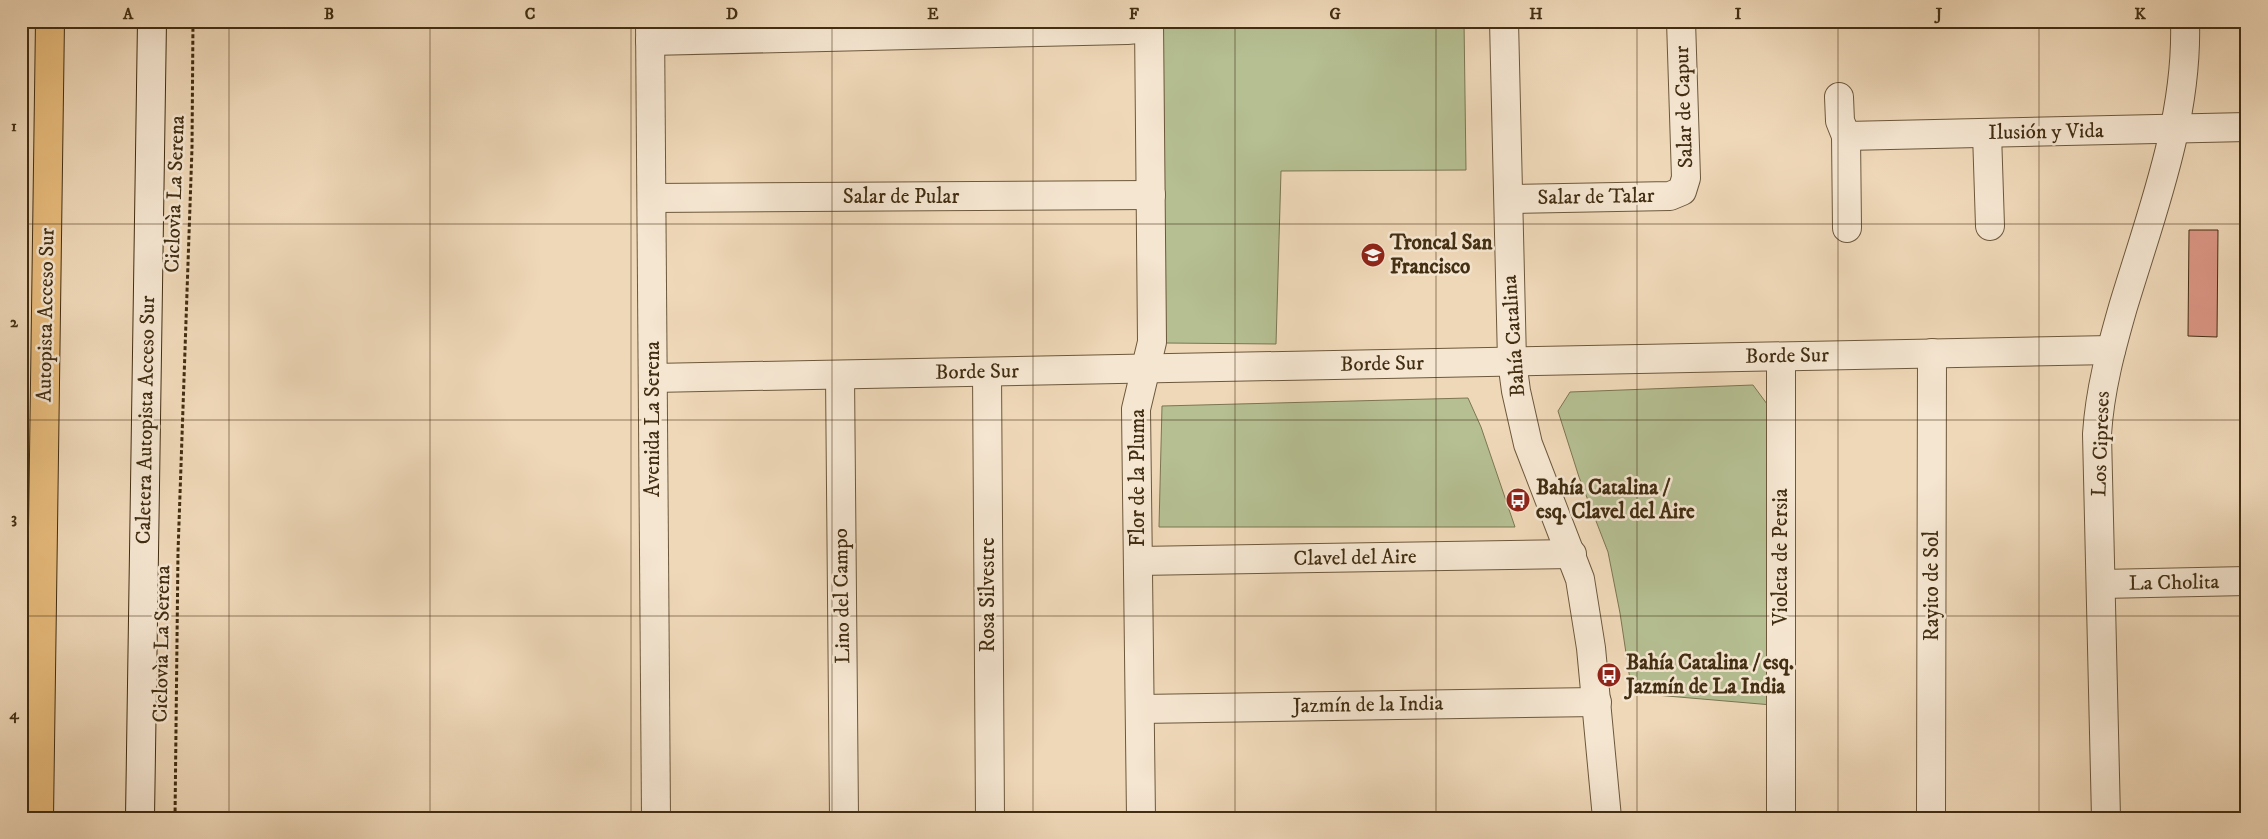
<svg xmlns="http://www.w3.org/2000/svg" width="2268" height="839" viewBox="0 0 2268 839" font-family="'IM FELL DW Pica',serif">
	<rect width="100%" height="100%" fill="#efd8b8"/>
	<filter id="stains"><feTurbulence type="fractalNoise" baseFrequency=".004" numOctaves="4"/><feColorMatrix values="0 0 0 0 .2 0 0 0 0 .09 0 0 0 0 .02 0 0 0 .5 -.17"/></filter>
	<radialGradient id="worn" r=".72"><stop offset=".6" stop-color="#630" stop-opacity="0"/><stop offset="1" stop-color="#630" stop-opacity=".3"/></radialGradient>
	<g fill="#b5bf92" stroke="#7c7652">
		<polygon points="1168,21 1464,21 1466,170 1281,171 1276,344 1165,343 1160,29"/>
		<polygon points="1753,385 1767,404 1772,705 1632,693 1620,613 1608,552 1579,477 1558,411 1570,392"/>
		<polygon points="1468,398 1481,427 1515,527 1159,527 1162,406"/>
	</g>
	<polygon fill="#dc9685" stroke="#422e12" points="2189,230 2218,230 2217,337 2188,336"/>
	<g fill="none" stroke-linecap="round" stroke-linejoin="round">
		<defs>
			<g id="minor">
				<polyline points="650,41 1127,30 1138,29 1151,21"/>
				<polyline points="1839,97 1840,121 1846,136 1847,228"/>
				<polyline points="1987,133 1990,226"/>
				<polyline points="1846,136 2247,127"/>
				<polyline points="652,198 1151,195"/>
				<polyline points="1509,199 1670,196 1682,191 1686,178 1681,21"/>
				<polyline points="1781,357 1781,818"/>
				<polyline points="987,372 990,818"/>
				<polyline points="840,375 844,818"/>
				<polyline points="653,378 2111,350"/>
				<polyline points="1138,561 1572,554"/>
				<polyline points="2101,584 2247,581"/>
				<polyline points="1140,709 1597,702"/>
				<polyline points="1141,818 1136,409 1152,342 1149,23"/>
				<polyline points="1931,818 1932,353"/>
				<path d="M2106,818L2097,434C2100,389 2111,349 2123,307C2151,214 2188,120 2185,21"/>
			</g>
			<g id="tertiary">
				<polyline points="650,21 656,818"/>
				<polyline points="1504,21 1512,361 1516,391 1528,444 1580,579 1591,648 1607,818"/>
			</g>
			<polyline id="secondary" points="140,818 152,21"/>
			<polyline id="motorway" points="39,818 50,21"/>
		</defs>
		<use href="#minor" stroke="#6d583c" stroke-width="30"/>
		<use href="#tertiary" stroke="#6d583c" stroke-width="30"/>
		<use href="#secondary" stroke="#422e12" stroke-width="30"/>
		<use href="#motorway" stroke="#422e12" stroke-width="30"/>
		<polyline stroke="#422e12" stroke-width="3" stroke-dasharray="4 2.5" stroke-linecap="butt" points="175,818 178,552 192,148 193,21"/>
		<use href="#minor" stroke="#f5e6d1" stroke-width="28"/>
		<use href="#tertiary" stroke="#f5e6d1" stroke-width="28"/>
		<use href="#secondary" stroke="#f5e6d1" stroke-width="28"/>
		<use href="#motorway" stroke="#e8bc7c" stroke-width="28"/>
	</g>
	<path fill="none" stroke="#422e12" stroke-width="1" stroke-opacity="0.55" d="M229,21V818M430,21V818M631,21V818M832,21V818M1033,21V818M1235,21V818M1436,21V818M1637,21V818M1838,21V818M2039,21V818M21,224H2247M21,420H2247M21,616H2247"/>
	<defs>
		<symbol id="school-disc" viewBox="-11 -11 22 22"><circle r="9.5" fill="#8f2418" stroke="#f5e6d1"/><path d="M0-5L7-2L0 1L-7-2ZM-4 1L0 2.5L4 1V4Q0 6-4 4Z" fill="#fff"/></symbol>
		<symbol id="bus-disc" viewBox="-11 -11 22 22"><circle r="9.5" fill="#8f2418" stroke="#f5e6d1"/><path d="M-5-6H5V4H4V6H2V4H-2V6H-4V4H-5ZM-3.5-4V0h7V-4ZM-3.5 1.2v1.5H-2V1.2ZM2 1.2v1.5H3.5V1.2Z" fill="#fff"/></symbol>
	</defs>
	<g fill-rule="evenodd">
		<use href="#school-disc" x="1359" y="241" width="28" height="28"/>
		<use href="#bus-disc" x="1504" y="486" width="28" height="28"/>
		<use href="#bus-disc" x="1595" y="661" width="28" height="28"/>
	</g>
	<g text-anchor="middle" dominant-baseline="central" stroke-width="5" stroke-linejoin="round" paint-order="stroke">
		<g font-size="21" fill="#422e12" stroke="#f5e6d1">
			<text transform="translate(1684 107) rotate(-92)">Salar de Capur</text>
			<text transform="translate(2046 132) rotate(-1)">Ilusión y Vida</text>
			<text transform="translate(175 194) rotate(-88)">Ciclovìa La Serena</text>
			<text x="901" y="197">Salar de Pular</text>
			<text transform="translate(1596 197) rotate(-1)">Salar de Talar</text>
			<text transform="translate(46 315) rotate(-89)">Autopista Acceso Sur</text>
			<text transform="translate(1514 336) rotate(-94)">Bahía Catalina</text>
			<text transform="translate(1787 356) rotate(-1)">Borde Sur</text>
			<text transform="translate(1382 364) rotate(-1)">Borde Sur</text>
			<text transform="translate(977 372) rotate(-1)">Borde Sur</text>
			<text transform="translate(653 419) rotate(-90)">Avenida La Serena</text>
			<text transform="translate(146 420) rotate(-89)">Caletera Autopista Acceso Sur</text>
			<text transform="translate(2101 444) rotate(-88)">Los Cipreses</text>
			<text transform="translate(1138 478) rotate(-90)">Flor de la Pluma</text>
			<text transform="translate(1781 557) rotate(-90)">Violeta de Persia</text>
			<text transform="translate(1355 558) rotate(-1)">Clavel del Aire</text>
			<text transform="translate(2174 583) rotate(-1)">La Cholita</text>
			<text transform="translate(1932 586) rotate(-90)">Rayito de Sol</text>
			<text transform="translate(988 595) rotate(-90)">Rosa Silvestre</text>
			<text transform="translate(842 596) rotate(-91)">Lino del Campo</text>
			<text transform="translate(162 644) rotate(-89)">Ciclovìa La Serena</text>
			<text transform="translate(1368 705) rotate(-1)">Jazmín de la India</text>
		</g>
		<g font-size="21" font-weight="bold" fill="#422e12" stroke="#f5e6d1" text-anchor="start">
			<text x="1390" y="243">Troncal San<tspan x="1390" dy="24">Francisco</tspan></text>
			<text x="1536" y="488">Bahía Catalina /<tspan x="1536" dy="24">esq. Clavel del Aire</tspan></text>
			<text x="1626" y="663">Bahía Catalina / esq.<tspan x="1626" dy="24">Jazmín de La India</tspan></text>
		</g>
	</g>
	<rect width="2268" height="839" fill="none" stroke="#efd8b8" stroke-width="55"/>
	<rect x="28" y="28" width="2212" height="784" fill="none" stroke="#422e12" stroke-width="2"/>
	<g font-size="16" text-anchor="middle" font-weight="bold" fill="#422e12">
		<text x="128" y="19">A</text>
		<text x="329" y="19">B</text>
		<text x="530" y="19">C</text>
		<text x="732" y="19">D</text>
		<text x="933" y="19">E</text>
		<text x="1134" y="19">F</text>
		<text x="1335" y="19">G</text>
		<text x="1536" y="19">H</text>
		<text x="1738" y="19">I</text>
		<text x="1939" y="19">J</text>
		<text x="2140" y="19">K</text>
		<text x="14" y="131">1</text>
		<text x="14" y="327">2</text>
		<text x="14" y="523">3</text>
		<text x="14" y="719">4</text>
	</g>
	<rect width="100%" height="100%" filter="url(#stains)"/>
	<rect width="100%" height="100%" fill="url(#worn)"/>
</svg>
